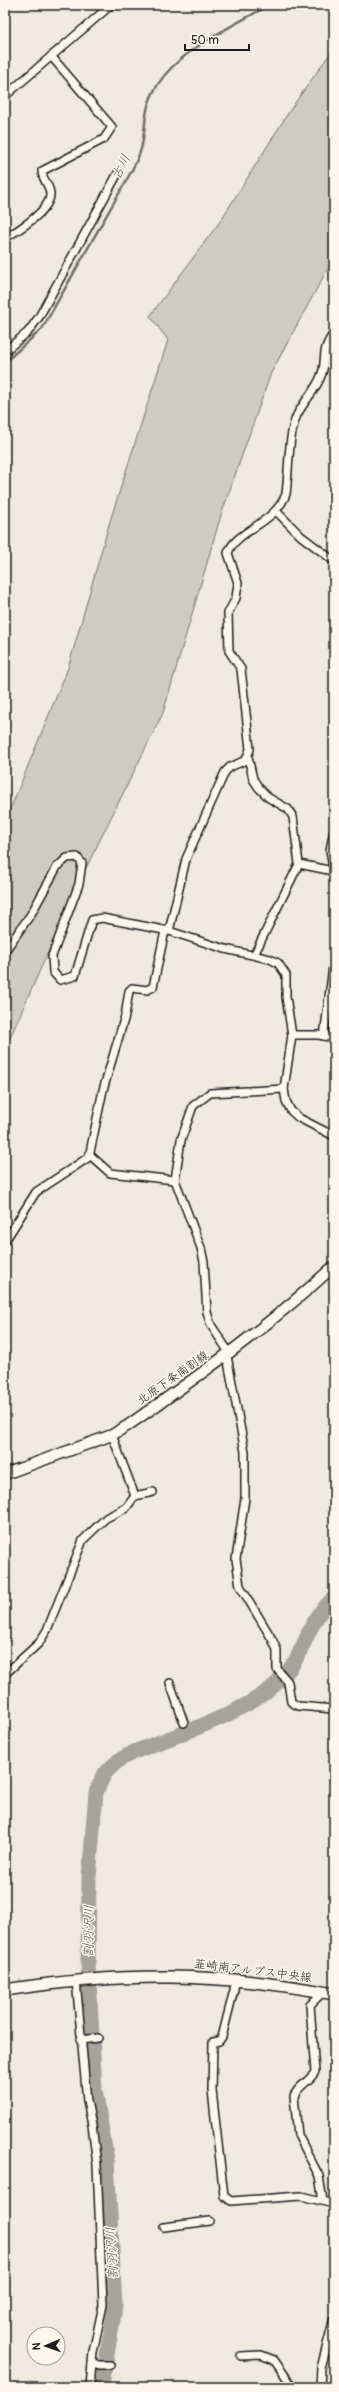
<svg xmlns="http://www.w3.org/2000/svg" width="339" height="2392" viewBox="0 0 339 2392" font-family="Pangolin,'Klee One',sans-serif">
	<rect width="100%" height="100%" fill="#eeeadf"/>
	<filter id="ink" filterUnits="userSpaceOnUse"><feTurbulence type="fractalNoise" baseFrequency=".025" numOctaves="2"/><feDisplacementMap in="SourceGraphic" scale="8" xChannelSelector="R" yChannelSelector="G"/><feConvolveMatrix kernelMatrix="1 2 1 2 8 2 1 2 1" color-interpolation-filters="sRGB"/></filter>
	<g filter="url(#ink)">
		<polygon fill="#ceccc2" stroke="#75746f" points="334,48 334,257 271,373 221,515 163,713 80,880 5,1049 5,815 12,805 68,668 110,521 168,340 150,316 221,220 290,110"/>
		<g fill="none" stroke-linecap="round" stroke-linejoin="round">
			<path stroke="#6f6d69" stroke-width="2.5" d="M5,362L42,329L130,174C134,166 139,157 141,149C145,135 144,120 148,106C162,56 227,30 269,5"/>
			<path stroke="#a6a39d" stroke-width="15" d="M102,2387C105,2359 112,2333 115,2305L107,2160L95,2090L88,1964L89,1878L96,1792L105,1773L119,1760L134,1752C179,1734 251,1712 283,1677C306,1653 306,1621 334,1598"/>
			<defs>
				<g id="street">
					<polyline points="5,96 111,5"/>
					<path d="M5,238C17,231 51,210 50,194C50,185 42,180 42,171L104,139L112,127L51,56"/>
					<polyline points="5,351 28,332 39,317 118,173"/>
					<polyline points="276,511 301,536 334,561"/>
					<polyline points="248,757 253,779 259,788 269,798 288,809 293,817 299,864 254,955"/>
					<polyline points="334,830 330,850 334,874"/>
					<polyline points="299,864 333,871"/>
					<path d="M169,931L186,859L225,772L230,767L246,760L250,749L241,669L229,651L228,613L236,598L238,583L228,553C236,530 275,524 286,494C289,471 288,435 297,415C304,401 316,390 321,376C328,359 319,353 334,333"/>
					<polyline points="5,951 31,914 57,867 67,858 77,857 82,863 79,884 52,956 53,972 60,980 75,976 91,923 92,920 102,918 169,931 225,949 270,959 278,963 286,975 286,997 292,1035 284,1089 286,1101 291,1111 299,1118 334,1136"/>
					<polyline points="292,1035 319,1035 334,1038"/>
					<polyline points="324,1036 334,959"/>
					<polyline points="90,1155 110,1173 175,1180"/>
					<polyline points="5,1241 36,1192 89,1157 103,1090 125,1016 129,991 132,988 147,990 153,987 165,931"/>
					<polyline points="230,1354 211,1325 207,1312 204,1262 201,1248 175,1180 181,1140 193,1106 210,1093 284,1089"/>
					<polyline points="227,1356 245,1452 245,1498 236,1559 240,1586 272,1639 277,1650 277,1669 288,1682 291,1702 298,1706 334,1709"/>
					<polyline points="135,1496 153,1492"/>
					<polyline points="5,1674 39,1643 47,1630 83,1540 106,1518 126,1508 135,1496 112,1435"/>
					<polyline points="170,1683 184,1723"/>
					<polyline points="235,1979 234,1990 222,2037 219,2041 213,2042 212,2091 224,2196 231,2201 301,2196 334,2204"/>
					<polyline points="76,1980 87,2101 92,2125 97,2165 103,2305 93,2352 90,2387"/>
					<polyline points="80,2040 98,2038"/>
					<path d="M323,2201L319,2176L298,2135L294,2096C297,2087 310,2081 315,2072L310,2005L323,1992"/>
					<polyline points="164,2227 210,2221"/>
					<polyline points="241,2356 261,2355 274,2360 293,2387"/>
					<polyline points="92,2365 110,2365"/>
					<polyline points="320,2387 321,2368 334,2318"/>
				</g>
				<path id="secondary" d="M5,1474L112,1435L127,1426C199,1376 269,1326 334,1266"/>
				<path id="primary" d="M5,1990C120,1972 220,1972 334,1994"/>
			</defs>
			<use href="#street" stroke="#1c1c1c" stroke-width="10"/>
			<use href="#secondary" stroke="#1c1c1c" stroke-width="13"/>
			<use href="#primary" stroke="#1c1c1c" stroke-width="14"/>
			<use href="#street" stroke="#fbf7ec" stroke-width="7"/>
			<use href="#secondary" stroke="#fbf7ec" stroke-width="10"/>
			<use href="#primary" stroke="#fbf7ec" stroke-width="11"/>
		</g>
	</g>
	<g text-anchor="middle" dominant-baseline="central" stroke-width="3" stroke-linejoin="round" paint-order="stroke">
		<g font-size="12" fill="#1c1c1c" stroke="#fbf7ec">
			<text transform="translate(173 1378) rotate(-35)">北原下条南割線</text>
			<text transform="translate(253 1971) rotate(7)">韮崎南アルプス中央線</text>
		</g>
		<g font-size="13" font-style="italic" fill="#5a5956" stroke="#fbf7ec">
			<text transform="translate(121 167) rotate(-63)">古川</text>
			<text transform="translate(89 1931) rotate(-89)">割羽沢川</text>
			<text transform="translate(112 2253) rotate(-93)">割羽沢川</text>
		</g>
	</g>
	<rect width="339" height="2392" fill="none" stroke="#fbf7ec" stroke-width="20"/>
	<rect x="10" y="10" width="319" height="2372" fill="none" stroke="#1c1c1c" stroke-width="1.5" filter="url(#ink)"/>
	<g transform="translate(46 2346) rotate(268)"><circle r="19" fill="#fbf7ec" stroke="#a29f99"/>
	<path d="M0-3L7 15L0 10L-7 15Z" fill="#1c1c1c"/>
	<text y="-6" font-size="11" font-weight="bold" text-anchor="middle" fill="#1c1c1c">N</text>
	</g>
	<path d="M185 44v6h64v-6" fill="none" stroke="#1c1c1c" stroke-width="2"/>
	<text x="191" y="44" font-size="12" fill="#1c1c1c" stroke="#fbf7ec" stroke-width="3" paint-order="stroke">50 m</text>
</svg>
